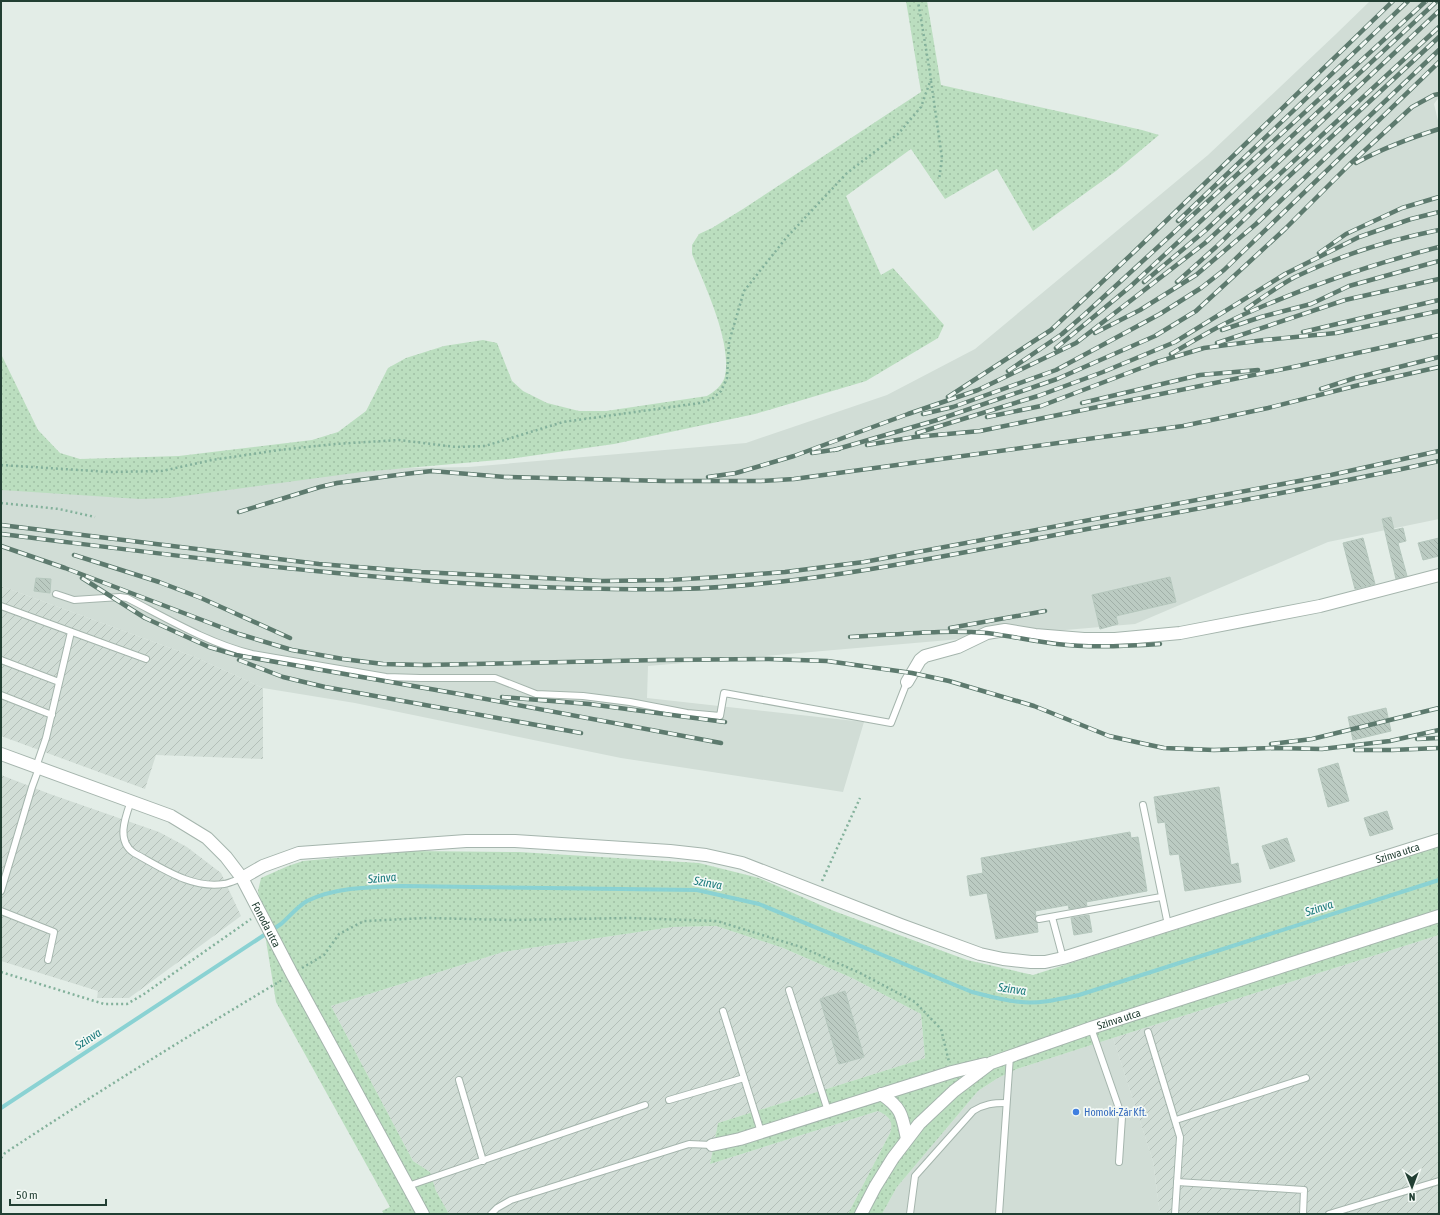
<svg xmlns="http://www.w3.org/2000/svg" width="1440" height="1215" viewBox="0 0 1440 1215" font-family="'Asap Condensed',sans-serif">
	<defs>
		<pattern id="industrial-furrows" width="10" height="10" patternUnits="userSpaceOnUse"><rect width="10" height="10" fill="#d1ddd6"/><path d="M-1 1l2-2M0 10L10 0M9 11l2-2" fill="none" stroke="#b3bfb8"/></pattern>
		<pattern id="green-dots" width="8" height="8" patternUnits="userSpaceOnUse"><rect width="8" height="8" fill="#bbdebf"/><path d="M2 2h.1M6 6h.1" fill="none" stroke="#a0c0a5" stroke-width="1.8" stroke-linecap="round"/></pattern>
		<pattern id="building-back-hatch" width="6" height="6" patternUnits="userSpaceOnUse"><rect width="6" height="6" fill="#bbcbc2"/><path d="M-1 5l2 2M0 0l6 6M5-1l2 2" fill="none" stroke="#a0afa7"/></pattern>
	</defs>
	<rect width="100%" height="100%" fill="#e3ede7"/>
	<g fill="#d1ddd6">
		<polygon points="1370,1 1439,1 1439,97 1434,104 1439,125 1439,519 1328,542 1135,624 648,666 647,698 864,722 843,792 621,758 355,703 263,688 195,657 1,586 1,490 319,470 469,467 746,443 887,395 975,349 1208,155 1336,34"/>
		<polygon points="1113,1038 1153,1161 1160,1214 882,1214 897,1187 978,1091 998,1078 1017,1069"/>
	</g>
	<g fill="url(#industrial-furrows)">
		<polygon points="1,586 195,657 263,688 263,759 156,755 145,789 1,736"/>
		<polygon points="1,775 50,794 159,832 187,847 221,873 241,916 129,998 97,998 98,991 1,961"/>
		<polygon points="716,926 783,948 852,978 921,1014 925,1058 718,1123 710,1164 878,1111 886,1115 891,1120 892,1127 890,1133 848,1214 449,1214 436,1191 430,1172 413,1161 331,1006 503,952 673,927"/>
		<polygon points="1439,935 1439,1214 1160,1214 1153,1161 1113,1038"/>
	</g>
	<g fill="url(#green-dots)">
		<path d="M906,1H927L941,85L1142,130L1159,135L1116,171L1033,231L997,169L945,199L911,149L846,196L881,275L893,268L944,325L938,338L866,381L755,414L614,444L509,459L362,472L169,498L140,499L1,490V432L2,424L1,412V354L38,430L60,453L80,459L179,456L312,440L338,432L366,411L388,368L406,358L444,346L483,340L497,343L512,381L523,391L547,403L579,411H606L707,396C714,392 723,385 725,376C732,342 705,286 692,254V245L699,234L712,228L743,209L921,92Z"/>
		<path d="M1439,846V935L1113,1038L1017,1069L998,1078L978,1091L897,1187L882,1214H848L890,1133C894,1121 889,1116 878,1111L710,1164L718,1123L925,1058L921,1014L852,978L783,948L716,926L673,927L503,952L331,1006L413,1161L430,1172L436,1191L449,1214H384L382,1211L390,1207L276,1002L258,891L261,878L288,866L303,861L410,851L519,852L699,863L759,878L834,911L967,960L1033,975Z"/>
	</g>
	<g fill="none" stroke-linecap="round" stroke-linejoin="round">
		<path stroke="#8ad2d3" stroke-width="4" d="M1,1108L281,924C290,916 297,907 307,901C336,887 371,887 402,886L697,890L759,904L972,992C988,996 1005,1001 1021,1002C1040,1004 1060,999 1079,995L1439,880"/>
	</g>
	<g fill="url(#building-back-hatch)" stroke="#b5c7bd">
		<polygon points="1391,517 1394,530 1403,528 1406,541 1398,543 1407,576 1396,579 1382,519"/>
		<polygon points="1363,538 1375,584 1355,589 1343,543"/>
		<polygon points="1439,538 1439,556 1423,560 1418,543"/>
		<polygon points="1170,577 1176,602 1116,616 1118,624 1100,629 1092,595"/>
		<polygon points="36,578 51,579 50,593 34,591"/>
		<polygon points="1386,708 1391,731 1353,740 1348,717"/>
		<polygon points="1338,763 1349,801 1328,807 1318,769"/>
		<polygon points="1219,787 1231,865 1238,863 1241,882 1185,891 1179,854 1170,855 1165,822 1158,823 1154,797"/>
		<polygon points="1387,811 1393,829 1370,836 1364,818"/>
		<polygon points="1130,832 1131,838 1138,837 1147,891 1086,902 1087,906 1069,909 1068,905 1035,911 1036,916 1035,919 1037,923 1038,932 996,939 987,893 970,896 967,876 983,873 981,858"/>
		<polygon points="1287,838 1295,861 1270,869 1262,846"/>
		<polygon points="1089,915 1092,932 1074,935 1071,918"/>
		<polygon points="845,991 864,1057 839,1064 820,999"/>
	</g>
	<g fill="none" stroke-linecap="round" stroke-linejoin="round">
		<defs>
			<g id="service">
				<path d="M56,594L74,600L120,597L127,598C168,619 208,643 252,654L386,677L420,678H495L536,694L583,696L630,702L687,713L720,716L724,693L891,723L907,682"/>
				<polyline points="1,606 146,659"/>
				<polyline points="1,660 59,682"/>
				<polyline points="1,695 52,715"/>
				<polyline points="36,767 46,738 71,632"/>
				<path d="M131,801C125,818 116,841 134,853C162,868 191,889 224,884C230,883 236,880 242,878"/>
				<polyline points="1143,805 1168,925"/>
				<polyline points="1,891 32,787 39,768"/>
				<polyline points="1,911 54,932 48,960"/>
				<polyline points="1052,917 1063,958"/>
				<polyline points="1039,919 1161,897"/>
				<polyline points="789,990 828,1111"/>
				<polyline points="723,1011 761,1132"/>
				<polyline points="1091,1028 1122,1117 1119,1162"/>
				<polyline points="1148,1032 1180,1137 1175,1214"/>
				<polyline points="459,1080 483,1161"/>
				<polyline points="669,1100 744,1078"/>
				<polyline points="1176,1120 1306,1078"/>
				<polyline points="1177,1182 1304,1190 1303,1214"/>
				<polyline points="408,1186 645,1105"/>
				<polyline points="491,1214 497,1208 511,1200 689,1144 712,1145"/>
				<path d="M910,1214L915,1176L973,1111C984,1104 993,1103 1006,1103"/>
				<polyline points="999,1214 1010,1056"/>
				<polyline points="1329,1214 1439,1181"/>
			</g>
			<g id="minor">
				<polyline points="907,682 920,660 925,656 958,647 987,633 1005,630 1035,635 1084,639 1115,639 1180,633 1320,606 1439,575"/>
				<path id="s1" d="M1,754L171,816L207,838L226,857L242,878L292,974L423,1214"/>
				<path id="s2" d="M242,878L263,866L299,853L466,841H515L670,851L706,855L742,863L901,925L980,954L1003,959L1031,962H1045L1063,958L1439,840"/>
				<path d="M881,1094C902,1108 902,1115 907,1139"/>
				<polyline points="712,1145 740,1139 952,1072 985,1064"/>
				<path id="s3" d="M861,1214L875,1187L893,1158L919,1124L954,1091L991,1063L1091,1028L1439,916"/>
			</g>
		</defs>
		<use href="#service" stroke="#a5b5ad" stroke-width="8"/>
		<use href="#minor" stroke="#a5b5ad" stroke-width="14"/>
		<g stroke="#83b19b" stroke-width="2.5" stroke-dasharray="2 3" stroke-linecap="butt">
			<polyline points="931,81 942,158 939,180"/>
			<polyline points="1,465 110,472 162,471 212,460 279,450 335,444 399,440 456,447 485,446 563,422 700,403 712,399 721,391 727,378 729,342 744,291 786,238 847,173 898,134 921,107 931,79 918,1"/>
			<polyline points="1,503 59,509 95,517"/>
			<polyline points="822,881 860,798"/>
			<polyline points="302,968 324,955 339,934 364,921 427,918 510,920 630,918 717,921 801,947 860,973 915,1002 941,1029 949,1062"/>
			<polyline points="1,972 104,1004 127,1004 144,994 251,919"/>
			<path d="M1,1158L5,1153C96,1093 188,1036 282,980"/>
		</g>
		<use href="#service" stroke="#fff" stroke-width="6"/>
		<use href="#minor" stroke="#fff" stroke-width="12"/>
		<defs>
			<g id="rail">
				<path d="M1356,163C1383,148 1410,138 1439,129"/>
				<polyline points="1178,221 1408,1"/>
				<polyline points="1319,253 1346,234 1402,208 1439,197"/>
				<polyline points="1144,282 1206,230 1439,11"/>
				<polyline points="1177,282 1216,247 1286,179 1439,37"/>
				<path d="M1246,309C1262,298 1278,286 1295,277C1341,255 1389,240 1439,230"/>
				<polyline points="1222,330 1261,317 1311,304 1349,286 1439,261"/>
				<polyline points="1303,332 1439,300"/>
				<polyline points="1095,333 1140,310 1196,275 1256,224 1439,50"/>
				<polyline points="1217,343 1345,300 1439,279"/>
				<polyline points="1056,348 1131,286 1437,1"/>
				<path d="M1171,354C1198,338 1225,322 1254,310C1314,284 1376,263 1439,247"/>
				<polyline points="1008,371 1062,334 1085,314 1426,1"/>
				<polyline points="1321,389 1355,378 1439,357"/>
				<polyline points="948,397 1051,330 1135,251 1393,1"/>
				<polyline points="1082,403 1200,375 1258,370"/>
				<polyline points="923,414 953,407 1056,370 1160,314 1201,288 1224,270 1439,62"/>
				<polyline points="987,417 1041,406 1157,362 1204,348 1264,340 1336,333 1439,311"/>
				<polyline points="917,433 1038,396 1103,372 1175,342 1285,274 1359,237 1411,219 1439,212"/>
				<polyline points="867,445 915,437 980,431 1298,366 1439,335"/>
				<polyline points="834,450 937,420 1057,379 1155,336 1196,311 1285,229 1350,164 1412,107 1434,95 1439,94"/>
				<polyline points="812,453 839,449"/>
				<polyline points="708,477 736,473 794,456 908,414 978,390 1076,343 1205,243 1439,27"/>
				<polyline points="239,512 320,487 337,483 405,474 432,471 505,477 665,481 761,481 794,479 1183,426 1268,408 1355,386 1439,367"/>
				<polyline points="1,525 319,564 421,572 602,581 669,580 720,577 785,572 864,562 1331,475 1439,451"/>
				<path d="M1,534C189,557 377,583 567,588C604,589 640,590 677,589C801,586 923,560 1045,537C1176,512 1308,490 1439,461"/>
				<polyline points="1,546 65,568 239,634 292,650 343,659 383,664 425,665 659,660 769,659 827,661 912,673 949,681 1034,706 1109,736 1145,744 1164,748 1214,750 1275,748 1322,749 1390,741 1439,730"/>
				<polyline points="74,555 159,582 201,598 290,638"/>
				<polyline points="82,578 145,618 209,647 236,655 459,694 721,743"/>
				<polyline points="950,628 1045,611"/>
				<path d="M850,637C896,635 942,629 987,633C1010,636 1033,641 1057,644C1091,648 1126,646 1160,644"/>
				<polyline points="239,660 283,677 325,687 581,733"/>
				<polyline points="502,697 589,704 725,722"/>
				<polyline points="1417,739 1439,738"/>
				<polyline points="1271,744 1312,739 1439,708"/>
				<polyline points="1355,750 1392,750 1439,748"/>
			</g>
		</defs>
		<use href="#rail" stroke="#5d7a6e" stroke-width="4.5"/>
		<use href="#rail" stroke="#f3f9f5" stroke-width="3" stroke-dasharray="9" stroke-linecap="butt"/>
	</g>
	<circle fill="#3f7fe0" stroke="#f3f9f5" stroke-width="1.5" cx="1076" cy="1112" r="4"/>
	<g text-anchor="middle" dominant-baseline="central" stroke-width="3.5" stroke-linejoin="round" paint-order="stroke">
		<g font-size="11" fill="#223f33" stroke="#f3f9f5">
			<text stroke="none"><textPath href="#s2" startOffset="1197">Szinva utca</textPath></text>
			<text stroke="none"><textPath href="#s1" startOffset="329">Fonoda utca</textPath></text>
			<text stroke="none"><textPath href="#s3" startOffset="337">Szinva utca</textPath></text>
		</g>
		<g font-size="11" fill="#366cbe" stroke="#f3f9f5" text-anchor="start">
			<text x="1084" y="1112">Homoki-Zár Kft.</text>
		</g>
		<g font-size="12" font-style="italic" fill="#1b7a7c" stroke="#f3f9f5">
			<text transform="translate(382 878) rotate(-5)">Szinva</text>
			<text transform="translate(708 883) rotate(10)">Szinva</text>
			<text transform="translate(1319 908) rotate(-18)">Szinva</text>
			<text transform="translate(1012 989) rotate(8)">Szinva</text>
			<text transform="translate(88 1039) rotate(-33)">Szinva</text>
		</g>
	</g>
	<rect width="1440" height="1215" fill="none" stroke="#223f33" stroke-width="4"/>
	<g transform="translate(1412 1187) rotate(179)" stroke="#f3f9f5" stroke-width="3" paint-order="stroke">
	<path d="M0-3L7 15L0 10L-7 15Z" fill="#223f33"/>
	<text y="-6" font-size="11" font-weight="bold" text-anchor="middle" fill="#223f33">N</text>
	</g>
	<path d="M10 1199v6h96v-6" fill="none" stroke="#223f33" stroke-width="2"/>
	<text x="16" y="1199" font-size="12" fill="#223f33" stroke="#f3f9f5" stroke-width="3" paint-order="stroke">50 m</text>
</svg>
